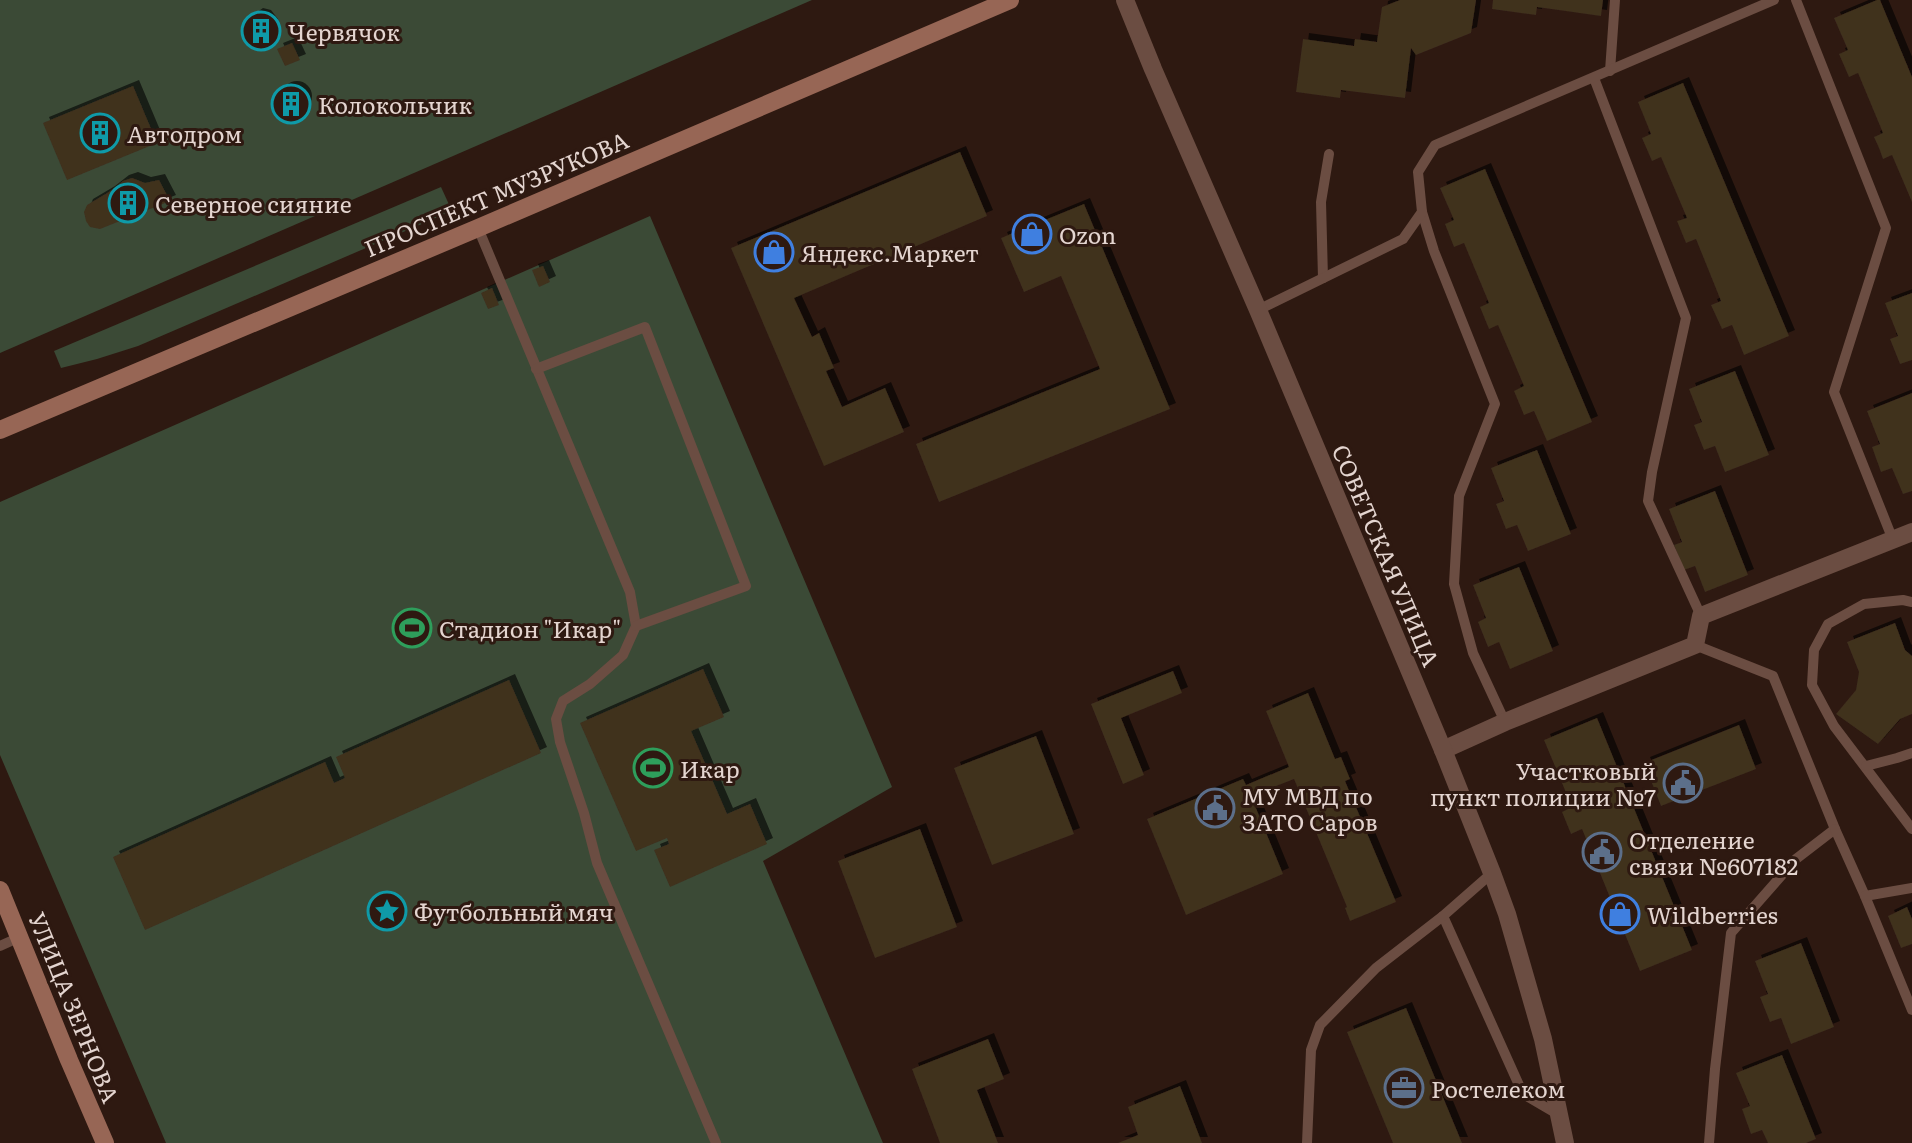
<svg xmlns="http://www.w3.org/2000/svg" width="1912" height="1143" viewBox="0 0 1912 1143" font-family="Literata,serif">
	<defs>
		<filter id="shadow"><feDropShadow dx="6" dy="-6" stdDeviation="0" flood-color="#0009"/></filter>
	</defs>
	<rect width="100%" height="100%" fill="#2e1911"/>
	<g fill="#3b4a36">
		<polygon points="0,0 812,0 0,353"/>
		<polygon points="441,187 452,211 138,346 97,359 61,368 54,351"/>
		<polygon points="650,216 892,787 763,861 883,1143 166,1143 0,755 0,502"/>
	</g>
	<g fill="#3f301e" filter="url(#shadow)">
		<polygon points="1400,0 1476,0 1471,33 1416,55 1411,48 1405,98 1341,90 1340,98 1296,92 1303,39 1354,46 1355,39 1377,42 1382,7"/>
		<polygon points="1493,0 1603,0 1601,16 1537,7 1536,15 1492,9"/>
		<polygon points="1877,0 1880,0 1912,77 1912,202 1892,155 1883,159 1879,148 1874,137 1883,133 1858,73 1849,77 1839,54 1848,50 1834,18"/>
		<polygon points="257,14 265,16 272,25 274,34 255,42 250,35 248,27 250,19"/>
		<polygon points="292,43 300,60 285,66 277,49"/>
		<polygon points="1683,83 1789,336 1744,355 1732,325 1722,329 1711,305 1721,301 1696,239 1686,243 1677,221 1687,218 1661,157 1652,161 1642,138 1651,134 1638,102"/>
		<polygon points="133,86 157,143 67,180 43,123"/>
		<circle cx="291" cy="102" r="15"/>
		<polygon points="960,152 987,216 794,298 812,337 819,333 834,368 826,371 842,407 885,388 904,432 824,466 731,248"/>
		<polygon points="1485,169 1592,422 1547,441 1534,411 1524,415 1514,391 1524,386 1498,325 1489,329 1480,307 1489,303 1464,243 1454,247 1445,224 1454,220 1440,188"/>
		<polygon points="132,178 145,183 159,180 170,201 100,229 90,227 86,221 84,212 87,205 109,192 123,181"/>
		<polygon points="1084,204 1170,409 939,502 916,444 1100,369 1061,276 1024,292 1001,238"/>
		<polygon points="543,266 550,282 539,287 532,270"/>
		<polygon points="492,288 499,305 488,309 481,293"/>
		<polygon points="1912,293 1912,360 1900,364 1890,339 1898,336 1885,303"/>
		<polygon points="1735,371 1769,455 1725,472 1715,446 1704,450 1694,425 1702,422 1689,389"/>
		<polygon points="1912,393 1912,491 1903,494 1892,468 1881,472 1872,447 1880,444 1867,411"/>
		<polygon points="1537,450 1571,534 1528,551 1517,525 1506,529 1496,504 1504,501 1491,468"/>
		<polygon points="1715,491 1748,575 1705,592 1695,566 1684,570 1674,545 1682,542 1669,509"/>
		<polygon points="1519,567 1553,651 1510,669 1499,642 1488,647 1478,622 1486,618 1473,585"/>
		<polygon points="1895,623 1905,650 1912,656 1912,714 1900,719 1878,744 1836,714 1856,690 1859,672 1847,642"/>
		<polygon points="703,669 724,717 691,731 727,814 750,804 767,844 670,887 654,850 669,844 667,838 636,851 580,723"/>
		<polygon points="1173,671 1182,693 1121,718 1144,775 1123,784 1091,704"/>
		<polygon points="509,680 541,753 145,930 113,857 325,762 334,783 345,778 336,757"/>
		<polygon points="1308,693 1335,759 1341,757 1350,779 1345,781 1396,902 1350,921 1345,908 1347,907 1294,779 1251,796 1283,874 1186,915 1147,819 1243,779 1246,785 1289,767 1266,711"/>
		<polygon points="1597,718 1692,950 1640,971 1582,829 1571,834 1562,812 1572,807 1544,740"/>
		<polygon points="1739,725 1756,769 1661,806 1644,763"/>
		<polygon points="1036,736 1074,834 992,865 954,768"/>
		<polygon points="920,829 957,927 875,958 838,861"/>
		<polygon points="1907,907 1912,919 1912,944 1901,948 1888,916"/>
		<polygon points="1801,943 1834,1027 1791,1044 1781,1018 1770,1022 1760,997 1768,994 1755,961"/>
		<polygon points="1406,1008 1462,1143 1393,1143 1347,1032"/>
		<polygon points="988,1039 1004,1079 977,1090 998,1143 940,1143 912,1069"/>
		<polygon points="1782,1055 1816,1139 1806,1143 1768,1143 1762,1130 1751,1134 1742,1109 1750,1106 1736,1073"/>
		<polygon points="1180,1086 1202,1143 1118,1143 1138,1135 1128,1107"/>
	</g>
	<g fill="none" stroke-linecap="round" stroke-linejoin="round">
		<g stroke="#6b4d42" stroke-width="10">
			<polyline points="1796,0 1886,228 1834,392 1893,540"/>
			<polyline points="1610,71 1615,0"/>
			<polyline points="1594,78 1686,318 1652,472 1648,501 1701,616"/>
			<polyline points="1422,212 1434,251 1495,404 1459,496 1454,584 1473,653 1505,722"/>
			<polyline points="478,228 630,592 636,626 623,655 590,684 563,701 556,719 560,742 584,813 597,863 716,1143"/>
			<polyline points="1323,278 1321,202 1329,154"/>
			<polyline points="1258,310 1403,239 1422,212 1418,172 1435,145 1774,0"/>
			<polyline points="536,369 645,327 746,586 636,626"/>
			<polyline points="1912,602 1903,600 1864,604 1828,624 1814,650 1812,685 1834,726 1912,829"/>
			<polyline points="1695,645 1773,676 1835,829 1796,859 1731,933 1715,1069 1709,1143"/>
			<polyline points="1866,766 1897,758 1912,753"/>
			<polyline points="1835,829 1865,896 1912,1010"/>
			<polyline points="1865,896 1912,888"/>
			<polyline points="1443,916 1523,1094 1559,1115"/>
			<polyline points="0,946 20,937"/>
			<polyline points="1307,1143 1311,1050 1320,1025 1376,968 1443,916 1492,873"/>
		</g>
		<polyline stroke="#6b4d42" stroke-width="18" points="1443,750 1505,722 1695,645 1701,616 1912,532"/>
		<polyline stroke="#6b4d42" stroke-width="18" points="1125,0 1153,69 1258,310 1443,750 1492,873 1507,914 1543,1039 1565,1143"/>
		<g stroke="#976655" stroke-width="18">
			<polyline points="0,430 478,228 1010,0"/>
			<polyline points="0,890 69,1060 105,1143"/>
		</g>
	</g>
	<defs>
		<symbol id="building-ring" viewBox="-11 -11 22 22"><circle r="9.5" fill="#2e1911" stroke="#0f9aa8" stroke-width="1.5"/><path d="M-4-6H4V6H1V3H-1V6H-4ZM-2.5-4.3h1.7v1.8h-1.7ZM.8-4.3h1.7v1.8H.8ZM-2.5-1h1.7V.8h-1.7ZM.8-1h1.7V.8H.8Z" fill="#0f9aa8"/></symbol>
		<symbol id="shop-ring" viewBox="-11 -11 22 22"><circle r="9.5" fill="#2e1911" stroke="#3f7fe0" stroke-width="1.5"/><path d="M-5-2.5h2.3a2.7 3.5 0 0 1 5.4 0H5L5.5 6h-11ZM-1.5-2.5h3a1.5 2.3 0 0 0-3 0Z" fill="#3f7fe0"/></symbol>
		<symbol id="stadium-ring" viewBox="-11 -11 22 22"><circle r="9.5" fill="#2e1911" stroke="#2e9e5b" stroke-width="1.5"/><path d="M0-5a6.5 5 0 1 0 0 10a6.5 5 0 1 0 0-10ZM-3.5-1.8h7v3.6h-7Z" fill="#2e9e5b"/></symbol>
		<symbol id="civic-ring" viewBox="-11 -11 22 22"><circle r="9.5" fill="#2e1911" stroke="#5c6f8a" stroke-width="1.5"/><path d="M-.6-6.5H3V-4.5H.6V-3L4-1V1h2V6H-6V1h2V-1L-.6-3ZM-1.2 2.5V6h2.4V2.5Z" fill="#5c6f8a"/></symbol>
		<symbol id="sight-ring" viewBox="-11 -11 22 22"><circle r="9.5" fill="#2e1911" stroke="#0f9aa8" stroke-width="1.5"/><path d="M0-6L1.8-2.2L6-1.7L2.9 1.2L3.7 5.4L0 3.3L-3.7 5.4L-2.9 1.2L-6-1.7L-1.8-2.2Z" fill="#0f9aa8"/></symbol>
		<symbol id="office-ring" viewBox="-11 -11 22 22"><circle r="9.5" fill="#2e1911" stroke="#5c6f8a" stroke-width="1.5"/><path d="M-6-3h4V-5.5h4V-3h4V5H-6ZM-1-4.5V-3h2v-1.5ZM-6 0V1H6V0Z" fill="#5c6f8a"/></symbol>
	</defs>
	<g fill-rule="evenodd">
		<use href="#building-ring" x="239" y="9" width="44" height="44"/>
		<use href="#building-ring" x="269" y="82" width="44" height="44"/>
		<use href="#building-ring" x="78" y="111" width="44" height="44"/>
		<use href="#building-ring" x="106" y="181" width="44" height="44"/>
		<use href="#shop-ring" x="1010" y="212" width="44" height="44"/>
		<use href="#shop-ring" x="752" y="230" width="44" height="44"/>
		<use href="#stadium-ring" x="390" y="606" width="44" height="44"/>
		<use href="#stadium-ring" x="631" y="746" width="44" height="44"/>
		<use href="#civic-ring" x="1661" y="761" width="44" height="44"/>
		<use href="#civic-ring" x="1193" y="786" width="44" height="44"/>
		<use href="#civic-ring" x="1580" y="830" width="44" height="44"/>
		<use href="#sight-ring" x="365" y="889" width="44" height="44"/>
		<use href="#shop-ring" x="1598" y="892" width="44" height="44"/>
		<use href="#office-ring" x="1382" y="1066" width="44" height="44"/>
	</g>
	<g text-anchor="middle" dominant-baseline="central" stroke-width="6" stroke-linejoin="round" paint-order="stroke">
		<g font-size="23" fill="#e4d5d0" stroke="#2e1911" text-anchor="start">
			<text x="288" y="31">Червячок</text>
			<text x="318" y="104">Колокольчик</text>
			<text x="127" y="133">Автодром</text>
			<text x="155" y="203">Северное сияние</text>
			<text x="1059" y="234">Ozon</text>
			<text x="801" y="252">Яндекс.Маркет</text>
			<text x="439" y="628">Стадион "Икар"</text>
			<text x="680" y="768">Икар</text>
			<text x="1656" y="770" text-anchor="end">Участковый<tspan x="1656" dy="26">пункт полиции №7</tspan></text>
			<text x="1242" y="795">МУ МВД по<tspan x="1242" dy="26">ЗАТО Саров</tspan></text>
			<text x="1629" y="839">Отделение<tspan x="1629" dy="26">связи №607182</tspan></text>
			<text x="414" y="911">Футбольный мяч</text>
			<text x="1647" y="914">Wildberries</text>
			<text x="1431" y="1088">Ростелеком</text>
		</g>
		<g font-size="23" fill="#e4d5d0" stroke="#2e1911">
			<text transform="translate(496 193) rotate(-23)">ПРОСПЕКТ МУЗРУКОВА</text>
			<text transform="translate(1387 555) rotate(67)">СОВЕТСКАЯ УЛИЦА</text>
			<text transform="translate(75 1007) rotate(68)">УЛИЦА ЗЕРНОВА</text>
		</g>
	</g>
</svg>
